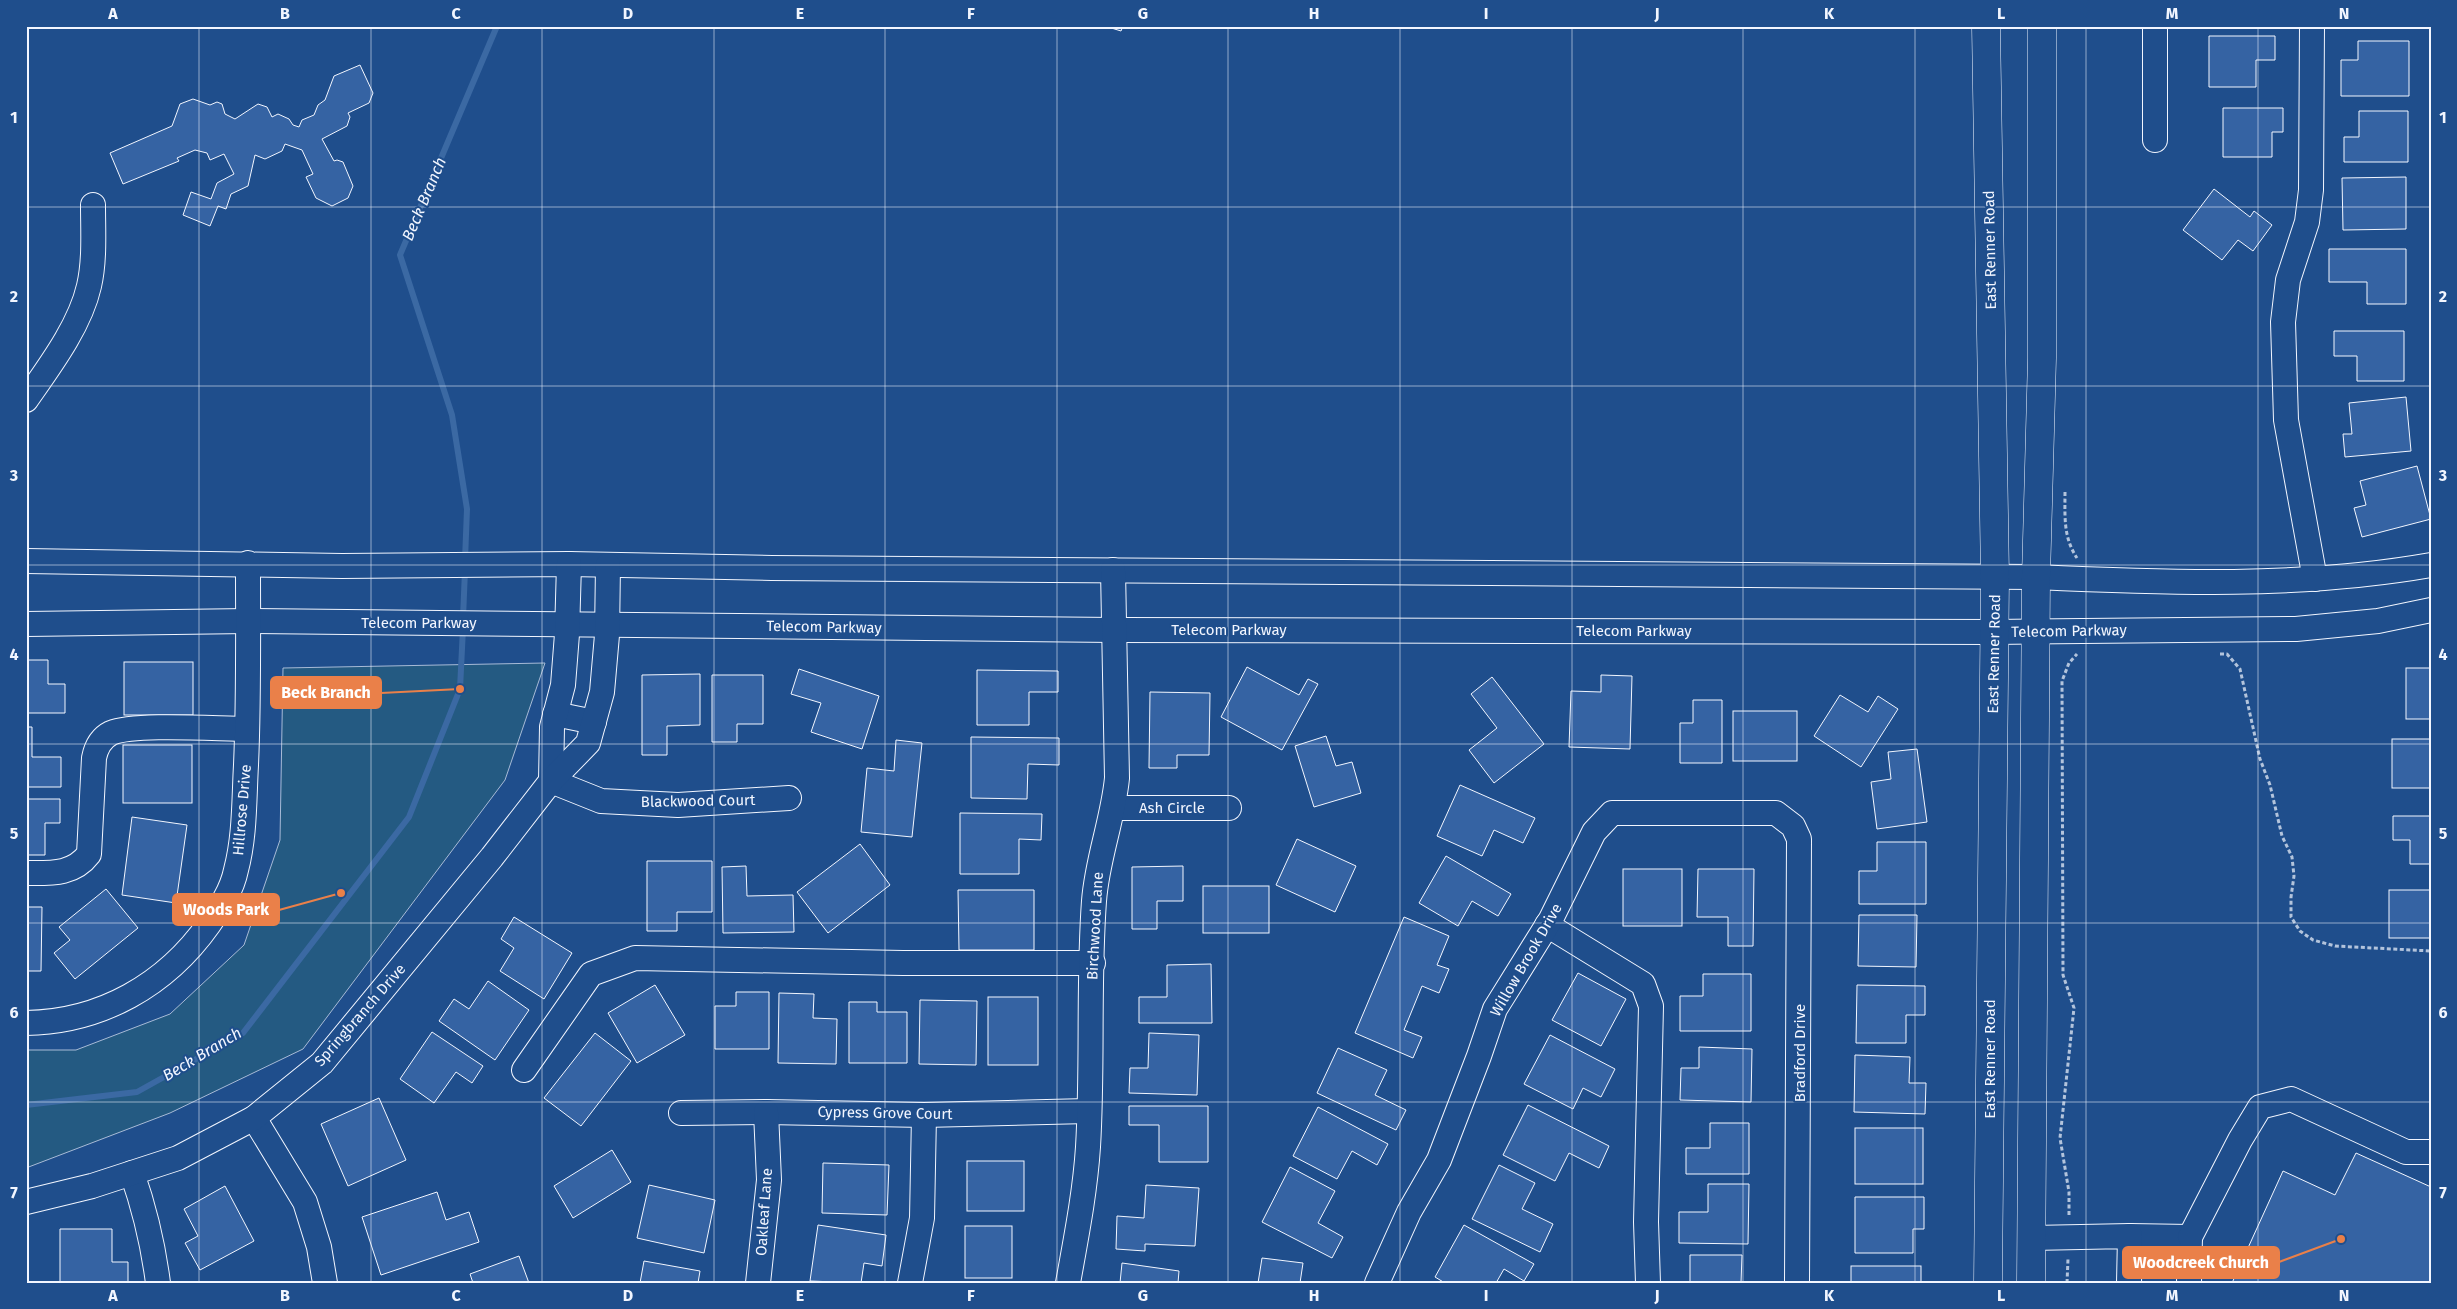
<svg xmlns="http://www.w3.org/2000/svg" width="2457" height="1309" viewBox="0 0 2457 1309" font-family="'Fira Sans',sans-serif">
	<rect width="100%" height="100%" fill="#1f4e8c"/>
	<polygon fill="#245a82" stroke="#a8bbd7" points="545,663 505,780 303,1049 170,1113 26,1168 26,1050 76,1050 170,1014 244,945 280,840 283,668"/>
	<g fill="none" stroke-linecap="round" stroke-linejoin="round">
		<g stroke="#3b69a3" stroke-width="6">
			<polyline points="465,560 467,509 452,415 400,255 497,26"/>
			<polyline points="463,618 465,570"/>
			<polyline points="26,1105 137,1092 243,1033 409,817 460,689 463,628"/>
		</g>
	</g>
	<g fill="#3563a3" stroke="#f2f6ff">
		<polygon points="1105,26 1123,26 1121,31"/>
		<polygon points="2209,36 2275,36 2275,60 2256,60 2256,87 2209,87"/>
		<polygon points="2358,41 2409,41 2409,96 2341,96 2341,60 2358,60"/>
		<polygon points="360,65 373,93 369,103 348,113 350,117 347,126 322,139 334,161 337,160 343,162 353,186 348,198 332,206 316,198 306,177 313,174 302,150 285,144 282,151 265,159 255,155 248,186 231,194 226,209 218,206 210,226 183,215 191,192 211,199 217,183 234,174 224,154 210,160 207,153 195,150 177,158 179,161 123,184 110,153 172,126 180,104 193,99 210,105 217,102 222,104 225,114 235,119 258,104 267,107 272,117 278,114 289,119 293,125 299,127 302,120 314,115 318,105 325,100 334,76"/>
		<polygon points="2223,108 2283,108 2283,132 2272,132 2272,157 2223,157"/>
		<polygon points="2359,111 2408,111 2408,162 2344,162 2344,137 2359,137"/>
		<polygon points="2406,177 2406,229 2343,230 2342,178"/>
		<polygon points="2214,189 2250,217 2254,211 2272,225 2253,251 2238,240 2222,260 2183,230"/>
		<polygon points="2329,249 2406,249 2406,304 2367,304 2367,282 2329,282"/>
		<polygon points="2334,331 2404,331 2404,381 2357,381 2357,356 2334,356"/>
		<polygon points="2406,397 2411,451 2345,457 2343,434 2352,434 2349,403"/>
		<polygon points="2417,466 2431,519 2362,537 2354,508 2366,505 2360,481"/>
		<polygon points="26,660 48,660 48,684 65,684 65,713 26,713"/>
		<rect x="124" y="662" width="69" height="53"/>
		<polygon points="1247,667 1299,695 1308,679 1318,684 1282,750 1221,717"/>
		<rect x="2406" y="668" width="25" height="51"/>
		<polygon points="799,669 879,696 862,749 811,732 821,703 791,694"/>
		<polygon points="977,670 1058,671 1058,692 1029,692 1029,725 977,725"/>
		<polygon points="700,674 700,725 667,726 667,755 642,755 642,675"/>
		<polygon points="712,675 763,675 763,724 737,724 737,742 712,742"/>
		<polygon points="1601,675 1632,676 1630,749 1569,747 1571,691 1601,692"/>
		<polygon points="1492,677 1544,744 1494,783 1469,750 1497,728 1471,694"/>
		<polygon points="1150,692 1210,693 1209,755 1177,755 1177,768 1149,768"/>
		<polygon points="1840,695 1868,712 1878,696 1898,709 1861,767 1814,736"/>
		<polygon points="1693,700 1722,700 1722,763 1680,763 1680,723 1693,723"/>
		<rect x="1733" y="711" width="64" height="50"/>
		<polygon points="26,727 32,727 32,757 61,757 61,787 26,787"/>
		<polygon points="1326,736 1336,766 1352,762 1361,793 1314,807 1295,746"/>
		<polygon points="971,737 1059,738 1059,765 1028,764 1027,799 971,798"/>
		<rect x="2392" y="739" width="39" height="49"/>
		<polygon points="896,740 922,743 912,837 861,832 867,768 894,771"/>
		<rect x="123" y="745" width="69" height="58"/>
		<polygon points="1917,749 1927,822 1877,829 1871,782 1891,779 1888,752"/>
		<polygon points="1460,785 1535,818 1523,843 1494,830 1482,856 1437,836"/>
		<polygon points="26,799 60,799 60,823 45,823 45,855 26,855"/>
		<polygon points="960,813 1042,814 1041,840 1019,839 1019,874 960,874"/>
		<polygon points="2393,816 2431,816 2431,864 2410,864 2410,840 2393,840"/>
		<polygon points="132,817 187,825 176,903 122,895"/>
		<polygon points="1297,839 1356,866 1335,912 1276,885"/>
		<polygon points="1877,842 1926,842 1926,904 1859,904 1859,871 1877,871"/>
		<polygon points="860,844 890,885 828,933 797,892"/>
		<polygon points="1446,856 1511,894 1498,916 1472,901 1458,926 1419,903"/>
		<polygon points="647,861 712,861 712,912 677,912 677,931 647,931"/>
		<polygon points="746,866 747,896 793,895 794,932 723,933 722,867"/>
		<polygon points="1183,866 1183,901 1157,901 1157,929 1132,929 1132,867"/>
		<rect x="1623" y="869" width="59" height="57"/>
		<polygon points="1698,869 1754,869 1753,946 1728,946 1728,917 1697,917"/>
		<rect x="1203" y="886" width="66" height="47"/>
		<polygon points="106,889 138,928 75,979 54,953 70,940 59,927"/>
		<polygon points="958,890 1034,890 1034,950 959,950"/>
		<rect x="2389" y="890" width="42" height="48"/>
		<polygon points="26,907 42,907 41,971 26,971"/>
		<polygon points="1859,915 1917,915 1916,967 1858,966"/>
		<polygon points="514,917 572,953 544,999 500,971 514,948 501,939"/>
		<polygon points="1404,917 1449,936 1437,965 1449,969 1439,993 1422,986 1404,1030 1422,1037 1413,1058 1355,1033"/>
		<polygon points="1211,964 1212,1023 1139,1023 1139,997 1167,997 1167,965"/>
		<polygon points="1578,973 1626,999 1601,1046 1552,1020"/>
		<polygon points="1703,974 1751,974 1751,1031 1680,1031 1680,996 1703,996"/>
		<polygon points="488,981 529,1010 495,1060 439,1021 454,999 469,1009"/>
		<polygon points="655,985 685,1035 637,1063 608,1013"/>
		<polygon points="1857,985 1925,986 1925,1015 1906,1015 1906,1043 1856,1043"/>
		<polygon points="736,992 769,992 769,1049 715,1049 715,1006 736,1006"/>
		<polygon points="779,993 814,994 813,1018 837,1019 836,1064 778,1063"/>
		<rect x="988" y="997" width="50" height="68"/>
		<polygon points="920,1000 977,1001 976,1065 919,1064"/>
		<polygon points="849,1002 877,1002 877,1012 907,1012 907,1063 849,1063"/>
		<polygon points="432,1032 483,1066 472,1083 456,1072 434,1103 400,1079"/>
		<polygon points="595,1033 631,1061 581,1126 544,1098"/>
		<polygon points="1149,1033 1199,1035 1197,1095 1129,1093 1130,1068 1148,1068"/>
		<polygon points="1550,1035 1615,1069 1601,1097 1583,1088 1573,1109 1524,1084"/>
		<polygon points="1699,1047 1752,1049 1751,1102 1680,1100 1681,1068 1699,1068"/>
		<polygon points="1338,1048 1387,1070 1375,1095 1406,1110 1396,1130 1317,1093"/>
		<polygon points="1855,1055 1910,1057 1909,1083 1926,1083 1925,1114 1854,1112"/>
		<polygon points="379,1098 406,1160 348,1186 321,1124"/>
		<polygon points="1528,1105 1609,1146 1599,1168 1569,1153 1555,1181 1503,1155"/>
		<polygon points="1129,1106 1208,1106 1208,1162 1159,1162 1159,1125 1129,1125"/>
		<polygon points="1318,1107 1388,1144 1377,1165 1352,1151 1337,1179 1293,1156"/>
		<polygon points="1710,1123 1749,1123 1749,1174 1686,1174 1686,1148 1710,1148"/>
		<rect x="1855" y="1128" width="68" height="56"/>
		<polygon points="612,1150 631,1182 573,1218 554,1186"/>
		<polygon points="2356,1153 2431,1187 2431,1283 2232,1283 2283,1171 2335,1195"/>
		<rect x="967" y="1161" width="57" height="50"/>
		<polygon points="823,1163 889,1165 887,1215 822,1213"/>
		<polygon points="1499,1165 1535,1183 1522,1209 1553,1224 1540,1252 1472,1219"/>
		<polygon points="1290,1167 1335,1191 1318,1223 1343,1237 1332,1258 1262,1222"/>
		<polygon points="1708,1184 1749,1184 1748,1244 1679,1243 1679,1212 1708,1212"/>
		<polygon points="649,1185 715,1200 704,1253 637,1238"/>
		<polygon points="1146,1185 1199,1188 1195,1246 1145,1244 1145,1251 1116,1249 1117,1216 1144,1218"/>
		<polygon points="225,1186 254,1241 200,1270 185,1243 198,1236 184,1209"/>
		<polygon points="437,1192 446,1220 469,1212 479,1242 381,1275 362,1217"/>
		<polygon points="1855,1197 1924,1197 1924,1229 1913,1229 1913,1253 1855,1253"/>
		<polygon points="818,1225 886,1235 882,1266 864,1263 861,1283 810,1281"/>
		<polygon points="1464,1225 1534,1264 1524,1281 1504,1269 1496,1283 1445,1283 1435,1277"/>
		<rect x="965" y="1226" width="47" height="52"/>
		<polygon points="60,1229 112,1229 112,1262 128,1262 128,1283 60,1283"/>
		<polygon points="1690,1255 1742,1255 1741,1283 1690,1283"/>
		<polygon points="519,1256 529,1283 473,1283 470,1274"/>
		<polygon points="1262,1258 1303,1263 1300,1283 1258,1283"/>
		<polygon points="644,1261 700,1271 698,1283 640,1283"/>
		<polygon points="1122,1263 1179,1271 1178,1283 1120,1283"/>
		<rect x="1851" y="1266" width="70" height="17"/>
	</g>
	<g fill="none" stroke-linecap="round" stroke-linejoin="round">
		<defs>
			<g id="minor">
				<polyline points="2155,26 2155,140"/>
				<polyline points="2312,26 2311,190 2307,222 2288,280 2283,322 2286,420 2315,579"/>
				<path d="M26,400C49,367 80,326 89,286C95,260 93,231 93,205"/>
				<path d="M26,561L342,566L569,564L772,568L2036,577C2168,583 2300,588 2431,565"/>
				<polyline points="26,624 248,621 1114,630 1994,632 2296,629 2378,621 2431,610"/>
				<polyline points="555,714 594,722"/>
				<polyline points="551,781 601,801 678,805 789,798"/>
				<polyline points="551,781 552,727 563,685 567,634 569,564"/>
				<polyline points="1114,808 1229,808"/>
				<path d="M26,873C51,873 73,875 89,854L94,758C96,748 101,738 111,733C135,723 218,729 247,729"/>
				<polyline points="1547,925 1643,984 1651,1006 1646,1222 1648,1283"/>
				<path d="M26,1023C101,1022 166,985 209,924C220,908 232,890 236,870C245,836 244,800 246,765C249,698 248,630 248,563"/>
				<polyline points="524,1070 591,974 635,958 903,963 1093,963"/>
				<polyline points="681,1113 766,1112 924,1115 1088,1111"/>
				<polyline points="254,1118 305,1202 319,1247 325,1283"/>
				<path d="M132,1173C145,1210 153,1244 158,1283"/>
				<polyline points="26,1202 92,1186 178,1158 254,1118 322,1063 492,857 551,781 588,743 602,692 607,635 608,565"/>
				<polyline points="2130,1236 2190,1237 2189,1283"/>
				<polyline points="2190,1237 2240,1140 2260,1107 2291,1099 2406,1152 2431,1152"/>
				<polyline points="2031,1238 2130,1236 2129,1283"/>
				<polyline points="758,1283 769,1180 766,1112"/>
				<polyline points="910,1283 922,1218 924,1115"/>
				<path d="M1068,1283C1076,1238 1085,1193 1088,1147C1093,1065 1088,983 1094,901C1097,859 1113,820 1117,778L1113,570"/>
				<polyline points="1377,1283 1409,1212 1439,1160 1479,1056 1495,1009 1551,919 1594,832 1612,813 1776,813 1793,826 1799,839 1797,1283"/>
			</g>
			<g id="major">
				<polyline points="1986,26 1995,577 1988,1283"/>
				<polyline points="2031,1283 2036,577 2042,358 2042,26"/>
			</g>
		</defs>
		<use href="#minor" stroke="#f2f6ff" stroke-width="26"/>
		<use href="#major" stroke="#f2f6ff" stroke-width="29"/>
		<g stroke="#b3c4dc" stroke-width="3" stroke-dasharray="4 2.5" stroke-linecap="butt">
			<path d="M2065,492C2065,516 2063,537 2077,558"/>
			<polyline points="2220,654 2227,654 2240,669 2260,759 2270,785 2282,836 2292,857 2294,876 2291,897 2291,917 2300,931 2313,940 2335,946 2431,951"/>
			<polyline points="2069,1215 2069,1192 2060,1138 2074,1008 2063,975 2062,681 2069,663 2077,654"/>
			<polyline points="2067,1283 2068,1259"/>
		</g>
		<use href="#minor" stroke="#1f4e8c" stroke-width="24"/>
		<use href="#major" stroke="#1f4e8c" stroke-width="28"/>
	</g>
	<path fill="none" stroke="#f2f6ff" stroke-width="1" stroke-opacity="0.55" d="M199,26V1283M371,26V1283M542,26V1283M714,26V1283M885,26V1283M1057,26V1283M1228,26V1283M1400,26V1283M1572,26V1283M1743,26V1283M1915,26V1283M2086,26V1283M2258,26V1283M26,207H2431M26,386H2431M26,565H2431M26,744H2431M26,923H2431M26,1102H2431"/>
	<g text-anchor="middle" dominant-baseline="central" stroke-width="4" stroke-linejoin="round" paint-order="stroke">
		<g font-size="15" fill="#f2f6ff" stroke="#1f4e8c">
			<text transform="translate(1990 250) rotate(-91)">East Renner Road</text>
			<text x="419" y="623">Telecom Parkway</text>
			<text transform="translate(824 627) rotate(1)">Telecom Parkway</text>
			<text x="1229" y="630">Telecom Parkway</text>
			<text x="1634" y="631">Telecom Parkway</text>
			<text transform="translate(2069 631) rotate(-1)">Telecom Parkway</text>
			<text transform="translate(1994 654) rotate(-89)">East Renner Road</text>
			<text transform="translate(698 801) rotate(-1)">Blackwood Court</text>
			<text x="1172" y="808">Ash Circle</text>
			<text transform="translate(242 810) rotate(-85)">Hillrose Drive</text>
			<text transform="translate(1095 926) rotate(-87)">Birchwood Lane</text>
			<text transform="translate(1526 960) rotate(-60)">Willow Brook Drive</text>
			<text transform="translate(360 1015) rotate(-49)">Springbranch Drive</text>
			<text transform="translate(1800 1053) rotate(-90)">Bradford Drive</text>
			<text transform="translate(1990 1059) rotate(-90)">East Renner Road</text>
			<text transform="translate(885 1113) rotate(1)">Cypress Grove Court</text>
			<text transform="translate(764 1212) rotate(-86)">Oakleaf Lane</text>
		</g>
		<g font-size="16" font-style="italic" fill="#f2f6ff" stroke="#1f4e8c">
			<text transform="translate(424 199) rotate(-67)">Beck Branch</text>
			<text transform="translate(202 1054) rotate(-31)">Beck Branch</text>
		</g>
	</g>
	<path fill="none" stroke="#ea8049" stroke-width="2" d="M460 689L381 693M341 893L279 910M2341 1239L2279 1262"/>
	<g fill="#ea8049" stroke="#1f4e8c" stroke-width="2">
		<circle cx="460" cy="689" r="5"/>
		<circle cx="341" cy="893" r="5"/>
		<circle cx="2341" cy="1239" r="5"/>
	</g>
	<g fill="#ea8049" stroke="#ea8049" stroke-width="2">
		<rect x="271" y="677" width="110" height="31" rx="5"/>
		<rect x="173" y="894" width="106" height="31" rx="5"/>
		<rect x="2123" y="1247" width="156" height="31" rx="5"/>
	</g>
	<g font-size="16" text-anchor="middle" font-weight="bold" fill="#fff">
		<text x="326" y="698">Beck Branch</text>
		<text x="226" y="915">Woods Park</text>
		<text x="2201" y="1268">Woodcreek Church</text>
	</g>
	<rect width="2457" height="1309" fill="none" stroke="#1f4e8c" stroke-width="55"/>
	<rect x="28" y="28" width="2402" height="1254" fill="none" stroke="#f2f6ff" stroke-width="2"/>
	<g font-size="16" text-anchor="middle" font-weight="bold" fill="#f2f6ff">
		<text x="113" y="19">A</text>
		<text x="285" y="19">B</text>
		<text x="456" y="19">C</text>
		<text x="628" y="19">D</text>
		<text x="800" y="19">E</text>
		<text x="971" y="19">F</text>
		<text x="1143" y="19">G</text>
		<text x="1314" y="19">H</text>
		<text x="1486" y="19">I</text>
		<text x="1657" y="19">J</text>
		<text x="1829" y="19">K</text>
		<text x="2001" y="19">L</text>
		<text x="2172" y="19">M</text>
		<text x="2344" y="19">N</text>
		<text x="14" y="123">1</text>
		<text x="2443" y="123">1</text>
		<text x="14" y="302">2</text>
		<text x="2443" y="302">2</text>
		<text x="14" y="481">3</text>
		<text x="2443" y="481">3</text>
		<text x="14" y="660">4</text>
		<text x="2443" y="660">4</text>
		<text x="14" y="839">5</text>
		<text x="2443" y="839">5</text>
		<text x="14" y="1018">6</text>
		<text x="2443" y="1018">6</text>
		<text x="14" y="1198">7</text>
		<text x="2443" y="1198">7</text>
		<text x="113" y="1301">A</text>
		<text x="285" y="1301">B</text>
		<text x="456" y="1301">C</text>
		<text x="628" y="1301">D</text>
		<text x="800" y="1301">E</text>
		<text x="971" y="1301">F</text>
		<text x="1143" y="1301">G</text>
		<text x="1314" y="1301">H</text>
		<text x="1486" y="1301">I</text>
		<text x="1657" y="1301">J</text>
		<text x="1829" y="1301">K</text>
		<text x="2001" y="1301">L</text>
		<text x="2172" y="1301">M</text>
		<text x="2344" y="1301">N</text>
	</g>
</svg>
